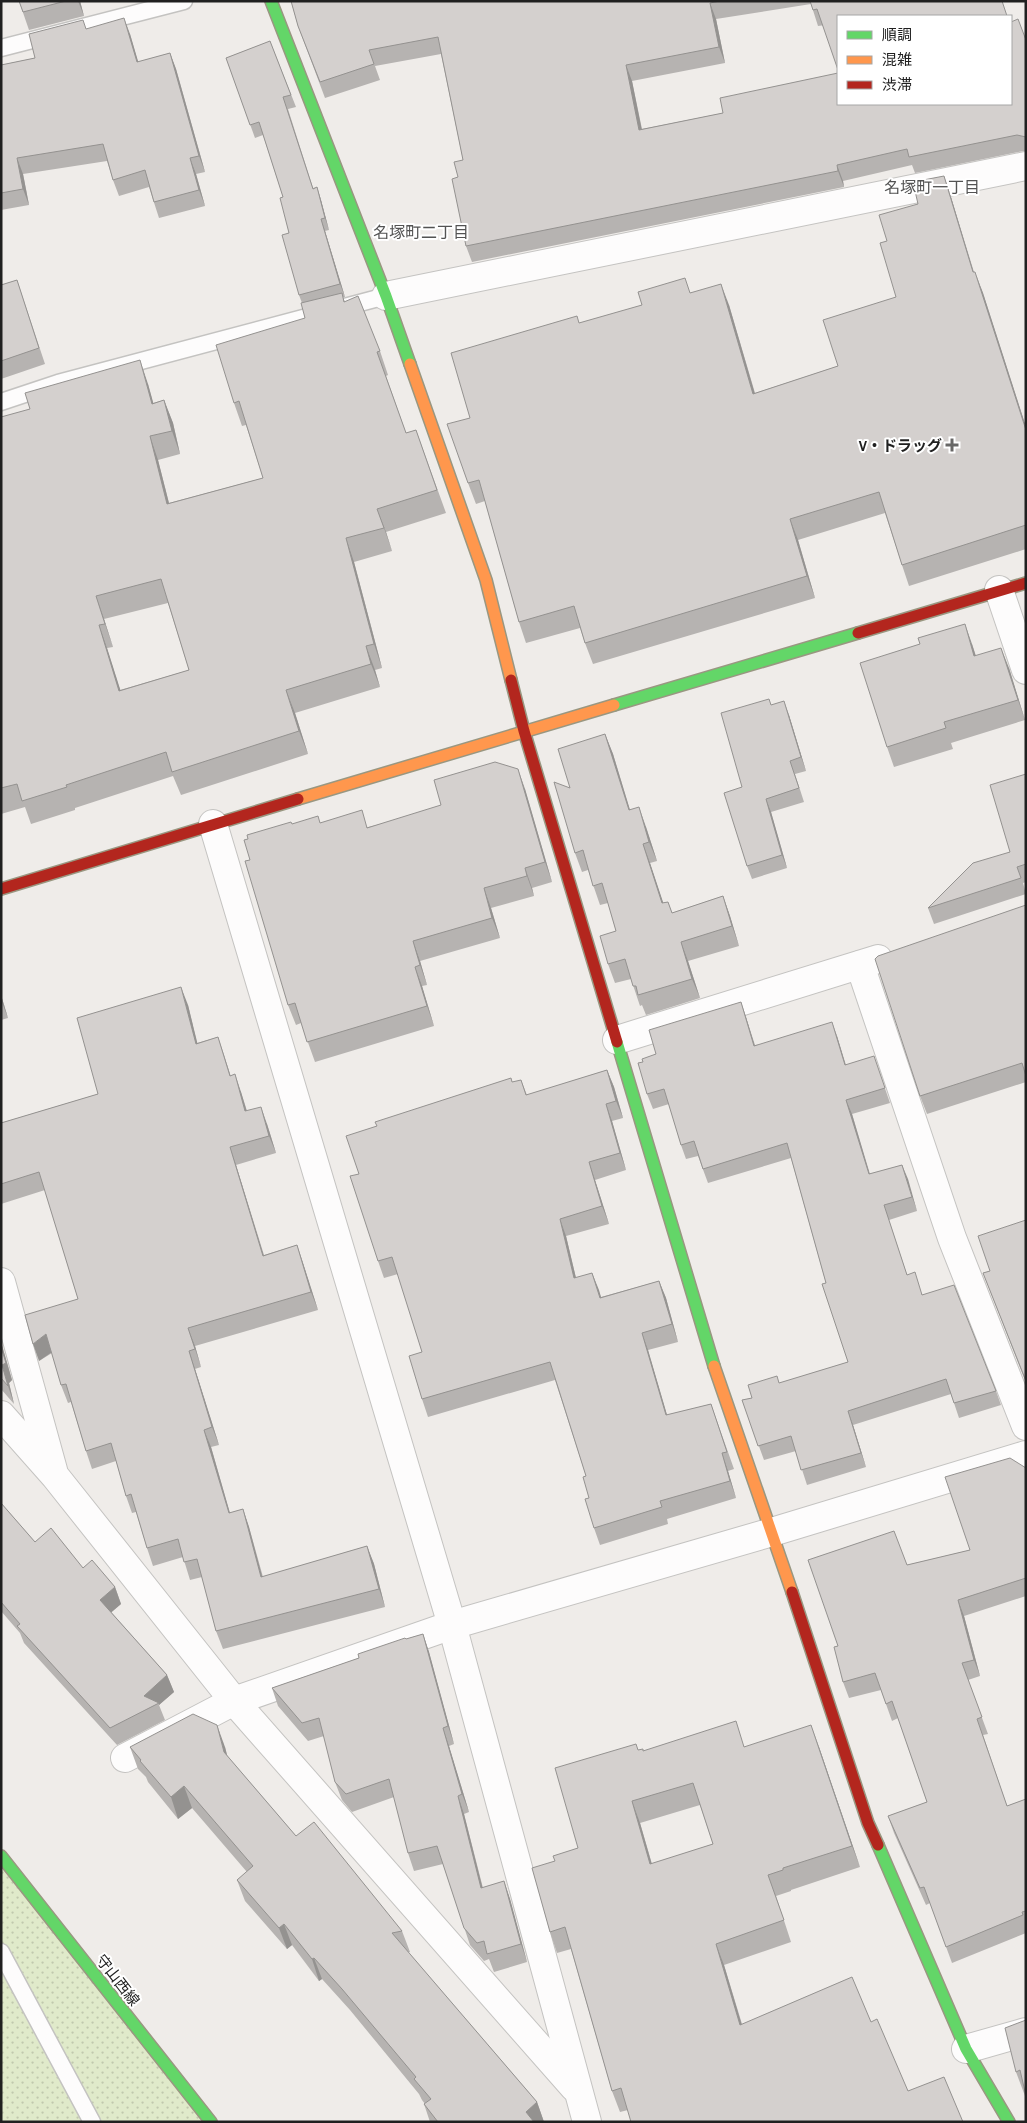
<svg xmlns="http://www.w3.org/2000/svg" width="1027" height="2123" viewBox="0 0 1027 2123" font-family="'Archivo Narrow','Noto Sans JP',sans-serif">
	<defs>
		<pattern id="grass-dots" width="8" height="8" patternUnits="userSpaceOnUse" patternTransform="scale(1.25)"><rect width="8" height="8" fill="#e0eaca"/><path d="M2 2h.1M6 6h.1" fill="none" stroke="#c0c8ad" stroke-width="1.8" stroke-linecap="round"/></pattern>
	</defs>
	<rect width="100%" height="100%" fill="#efece9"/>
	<g fill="url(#grass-dots)">
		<polygon points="1,1856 211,2122 92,2122 1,1952"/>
		<polygon points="1,1962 90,2122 1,2122"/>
	</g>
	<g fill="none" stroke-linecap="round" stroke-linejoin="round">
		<defs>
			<g id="lane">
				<polyline points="1,48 184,1"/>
				<polyline points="1,402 58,383 386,296"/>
				<polyline points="1,1952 92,2122"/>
			</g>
			<g id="street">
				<polyline points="386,296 1026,166"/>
				<polyline points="999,590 1026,670"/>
				<polyline points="213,824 452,1625 587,2122"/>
				<polyline points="860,965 952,1238 1026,1426"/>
				<polyline points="617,1040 878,959"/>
				<polyline points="1,1282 53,1470"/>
				<polyline points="1,1415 55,1476 234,1701 574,2087"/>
				<polyline points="125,1758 234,1701 452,1625 772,1532 1026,1455"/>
				<polyline points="966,2049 1026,2032"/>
			</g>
			<g id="fast">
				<polyline points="271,1 386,296 410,364"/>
				<polyline points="614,705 858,633"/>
				<polyline points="617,1042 714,1366"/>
				<polyline points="878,1845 966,2049 1009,2122"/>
				<polyline points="1,1856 211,2122"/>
			</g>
			<g id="slow">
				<polyline points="410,364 486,580 511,680"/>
				<polyline points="298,799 614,705"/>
				<polyline points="714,1366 792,1592"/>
			</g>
			<g id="jam">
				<polyline points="858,633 1026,583"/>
				<polyline points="511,680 524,731 617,1042"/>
				<polyline points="1,889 298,799"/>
				<polyline points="792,1592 868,1823 878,1845"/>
			</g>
		</defs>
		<use href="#lane" stroke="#c4c3c1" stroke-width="19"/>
		<use href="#street" stroke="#c4c3c1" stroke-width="30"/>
		<use href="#fast" stroke="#999781" stroke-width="14"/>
		<use href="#slow" stroke="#999781" stroke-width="14"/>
		<use href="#jam" stroke="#999781" stroke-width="14"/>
		<use href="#lane" stroke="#fdfcfc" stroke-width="16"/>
		<use href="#street" stroke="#fdfcfc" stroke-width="28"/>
		<use href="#fast" stroke="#63d668" stroke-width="11"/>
		<use href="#slow" stroke="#ff974d" stroke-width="11"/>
		<use href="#jam" stroke="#b3261e" stroke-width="11"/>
	</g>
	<g fill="#b6b3b1" fill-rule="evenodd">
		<polygon points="19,1 80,1 84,16 29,30"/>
		<polygon points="291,1 1003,1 818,26 811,4 716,19 725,63 632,81 642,129 723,113 1026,39 1026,151 1023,151 915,173 912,165 843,181 844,187 472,262 466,246 458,177 463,160 441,54 375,66 380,80 325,98 298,26"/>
		<polygon points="87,29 130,34 138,62 170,53 176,69 205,172 196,174 205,206 159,218 149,187 119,196 113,180 107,161 23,174 29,205 1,210 1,65 35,58"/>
		<path d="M270,41L296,107L288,109L313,188L317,187L321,200L329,230L325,231L345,297H343L345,302L380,351L388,375L386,376L406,433L416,430L446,513L386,532L392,551L354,562L382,668L375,670L380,687L295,713L308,754L181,795L173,776L75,808V810L31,824L25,807L1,814V417L148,384L153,403L164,400L173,423L180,454L158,460L169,503L263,478L246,425L242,426L234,403L305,318L302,303L299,295L283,197L263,135L255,138L226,58ZM168,603L189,670L120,690L107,648L113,647L104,619Z"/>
		<polygon points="944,176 951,197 974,272 983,293 1026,427 1026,549 909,586 902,565 885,513 798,540 815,598 593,664 585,643 580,628 526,643 519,622 485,501 476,504 468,483 470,418 580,323 691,293 729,305 755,393 838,366 896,297 887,241 918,204"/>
		<polygon points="17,280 45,364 1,379 1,285"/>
		<polygon points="972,644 976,656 1009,668 1025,720 951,743 953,749 894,767 887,747"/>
		<polygon points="772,705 789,715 806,771 795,774 804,802 771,812 787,868 752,879 747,866"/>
		<polygon points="605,734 613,754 630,810 646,827 657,861 650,863 663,903 668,902 672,913 723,896 730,916 739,946 688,961 700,998 646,1015 642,1005 640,1006 631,979 615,983 608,964 616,931 608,903 600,905 588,870 582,872 575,853 570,788"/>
		<polygon points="1026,774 1026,882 1023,883 1026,894 934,924 928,908 1010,852"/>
		<polygon points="525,789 552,882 532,888 534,896 491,908 500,938 420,961 427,985 422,986 434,1026 315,1062 301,1023 296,1025 288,1005 250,860 248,839 292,824 320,823 368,827"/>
		<polygon points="1026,905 1026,1082 927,1114 920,1096"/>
		<polygon points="1,995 8,1018 1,1020"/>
		<polygon points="741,1002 755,1045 837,1036 846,1065 879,1071 890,1103 852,1114 870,1174 902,1165 917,1211 889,1220 907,1275 996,1391 1001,1405 959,1418 951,1394 853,1425 866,1467 807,1485 796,1451 764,1460 742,1400 752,1398 780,1383 848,1362 791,1158 708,1183 698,1156 686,1159 681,1145 669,1104 653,1109 647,1094 643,1062 656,1054"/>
		<polygon points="188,1005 197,1043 218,1037 230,1076 241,1092 247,1111 267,1124 276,1153 236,1165 264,1255 297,1245 303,1263 318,1310 195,1346 201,1367 195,1369 219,1445 211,1447 230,1513 243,1509 249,1527 263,1577 367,1546 374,1564 385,1607 223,1649 216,1631 202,1577 190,1580 183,1557 153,1566 147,1548 136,1512 132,1513 126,1496 116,1461 92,1469 86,1451 71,1402 68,1403 61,1385 52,1353 39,1361 78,1299 45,1190 1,1204 1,1123 98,1094"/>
		<polygon points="607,1070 614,1087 623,1118 612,1121 626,1170 595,1180 609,1224 566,1236 576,1278 592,1273 601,1297 659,1281 666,1298 678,1342 648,1350 667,1415 711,1404 734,1469 728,1471 736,1498 667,1519 668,1524 600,1545 594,1528 586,1476 555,1380 428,1417 422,1399 422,1352 398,1274 384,1278 378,1261 359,1174 377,1126 521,1080 527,1095"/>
		<polygon points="1026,1220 1026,1383 983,1273 990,1271"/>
		<polygon points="1,1342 12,1380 9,1383 14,1404 1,1389"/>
		<polygon points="1026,1468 1026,1596 964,1616 980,1676 968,1680 988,1734 983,1735 1007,1806 1026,1799 1026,1933 952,1963 930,1903 926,1905 894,1833 888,1816 927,1802 898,1718 892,1721 881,1690 849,1698 843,1682 838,1646 907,1565 970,1550"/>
		<polygon points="1,1503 35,1542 83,1568 115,1587 121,1604 111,1612 167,1675 174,1692 159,1705 165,1720 117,1745 24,1643 20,1633 1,1611"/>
		<polygon points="423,1634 429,1652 454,1744 449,1746 469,1812 464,1814 483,1888 504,1881 510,1899 527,1962 494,1972 489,1959 484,1961 470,1945 443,1864 414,1871 408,1853 394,1797 352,1812 342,1800 335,1782 324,1736 308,1741 278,1706 272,1688 359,1658 406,1639"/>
		<polygon points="130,1747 225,1747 227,1756 296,1836 402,1931 410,1952 408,1952 537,2102 544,2122 430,2122 424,2104 425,2104 422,2100 419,2094 350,2010 322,1979 319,1981 292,1945 287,1949 245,1901 237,1880 247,1872 192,1808 178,1819 148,1782 146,1777 138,1769"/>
		<path d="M745,1747H819L860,1867L791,1890V1891L776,1896L791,1942L724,1965L742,2024L871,2022L908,2091L628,2110L620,2112L612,2091L571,1949L557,1953L550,1932L555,1861L578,1848L638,1750L644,1751ZM700,1805L713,1844L652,1864L640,1823Z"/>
		<polygon points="1026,2020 1026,2095 1025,2096 1016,2072"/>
	</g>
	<g fill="#949290">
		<polygon points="78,1 80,1 84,16"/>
		<polygon points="710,3 716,19 725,63 719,47"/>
		<polygon points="124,18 130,34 143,78 137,62"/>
		<polygon points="170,53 176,69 205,172 199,156"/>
		<polygon points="626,65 632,81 645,146 639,130"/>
		<polygon points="17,158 23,174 29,205 23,189"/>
		<polygon points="190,158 196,174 205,206 199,190"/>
		<polygon points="837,165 843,181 844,187 838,171"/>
		<polygon points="944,176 951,197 980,294 973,272"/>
		<polygon points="317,187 321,200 329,230 325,218"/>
		<polygon points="321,219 325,231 345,297 340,284"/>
		<polygon points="975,272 983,293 1026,427 1026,430"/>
		<polygon points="721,284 729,305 761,415 753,394"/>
		<polygon points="140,360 148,384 160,427 152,404"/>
		<polygon points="164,400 173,423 180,454 172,431"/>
		<polygon points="150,436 158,460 175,527 167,504"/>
		<polygon points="377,509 386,532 392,551 384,528"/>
		<polygon points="790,519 798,540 815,598 807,576"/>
		<polygon points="346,538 354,562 382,668 374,644"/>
		<polygon points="96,596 104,619 113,647 105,624"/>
		<polygon points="965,624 972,644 982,676 974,656"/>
		<polygon points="99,625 107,648 128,714 119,691"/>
		<polygon points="366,646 375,670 380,687 371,664"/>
		<polygon points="1001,648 1009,668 1025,720 1018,700"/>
		<polygon points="286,690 295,713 308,754 299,731"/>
		<polygon points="784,701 789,715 806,771 801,757"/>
		<polygon points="605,734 613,754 636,830 629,810"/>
		<polygon points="518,769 525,789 552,882 545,862"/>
		<polygon points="766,799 771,812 787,868 782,855"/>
		<polygon points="639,807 646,827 657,861 649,842"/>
		<polygon points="643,844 650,863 670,923 662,903"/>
		<polygon points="525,868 532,888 534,896 527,876"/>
		<polygon points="484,888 491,908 500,938 492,918"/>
		<polygon points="723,896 730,916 739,946 732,926"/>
		<polygon points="413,941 420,961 427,985 420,965"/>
		<polygon points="681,942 688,961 700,998 692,979"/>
		<polygon points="415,967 422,986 434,1026 427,1006"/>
		<polygon points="181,987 188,1005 202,1062 196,1044"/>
		<polygon points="1,995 8,1018 1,1000"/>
		<polygon points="741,1002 746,1017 759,1060 754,1046"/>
		<polygon points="832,1022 837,1036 850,1080 845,1065"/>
		<polygon points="218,1037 224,1055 236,1093 230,1076"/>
		<polygon points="607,1070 614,1087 623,1118 616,1101"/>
		<polygon points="235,1074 241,1092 252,1129 245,1111"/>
		<polygon points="846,1100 852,1114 874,1189 869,1174"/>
		<polygon points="606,1104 612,1121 626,1170 620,1153"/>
		<polygon points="261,1107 267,1124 276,1153 269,1136"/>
		<polygon points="230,1147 236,1165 269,1273 263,1256"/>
		<polygon points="589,1162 595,1180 609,1224 602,1206"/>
		<polygon points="902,1165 908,1179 917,1211 912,1197"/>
		<polygon points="560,1219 566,1236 580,1295 574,1278"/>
		<polygon points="297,1245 303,1263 318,1310 311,1292"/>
		<polygon points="592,1273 599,1290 606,1315 600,1298"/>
		<polygon points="659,1281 666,1298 678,1342 672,1324"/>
		<polygon points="188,1328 195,1346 201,1367"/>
		<polygon points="642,1333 648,1350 672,1432 666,1415"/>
		<polygon points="46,1334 52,1352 39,1361 33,1344"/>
		<polygon points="1,1342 12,1380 9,1383 14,1404 8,1386 2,1365"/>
		<polygon points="189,1351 195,1369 219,1445 212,1427"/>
		<polygon points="848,1411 853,1425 866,1467 861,1453"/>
		<polygon points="204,1430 211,1447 235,1531 229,1513"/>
		<polygon points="722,1453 728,1471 736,1498 730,1481"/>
		<polygon points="243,1509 249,1527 267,1595 261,1577"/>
		<polygon points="367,1546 374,1564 385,1607 379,1589"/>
		<polygon points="115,1587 121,1604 106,1617 100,1600"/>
		<polygon points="958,1600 964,1616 980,1676 974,1660"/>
		<polygon points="423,1634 429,1652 454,1744 448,1726"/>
		<polygon points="167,1675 174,1692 159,1705 159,1703 144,1696"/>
		<polygon points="217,1725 225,1747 232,1774 224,1752"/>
		<polygon points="811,1725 819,1747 860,1867 852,1846"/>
		<polygon points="443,1728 449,1746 469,1812 462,1794"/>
		<polygon points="184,1786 192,1808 178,1819 171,1797"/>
		<polygon points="458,1796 464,1814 487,1906 481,1888"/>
		<polygon points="632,1801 640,1823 658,1886 650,1864"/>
		<polygon points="504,1881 510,1899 527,1962 521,1944"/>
		<polygon points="284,1924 292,1945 287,1949 279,1928"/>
		<polygon points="716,1944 724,1965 748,2046 740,2025"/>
		<polygon points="314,1958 322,1979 319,1981 312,1959"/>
		<polygon points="537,2102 544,2122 529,2122 526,2112"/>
	</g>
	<g fill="#d4d0ce" stroke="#949290" fill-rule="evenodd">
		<polygon points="19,1 66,1 23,12"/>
		<polygon points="291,1 720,1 710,3 719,47 626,65 639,130 723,113 720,98 838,73 838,104 1011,104 1011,22 1018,19 1026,40 1026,137 1017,135 909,157 907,149 837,165 838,171 466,246 452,179 458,177 454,162 463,160 438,37 369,50 374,64 320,82 298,26"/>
		<polygon points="810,1 1002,1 1007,16 838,16 838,70 817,9 813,10"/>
		<polygon points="124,18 137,62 170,53 199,156 190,158 199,190 154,202 145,170 113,180 103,144 17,158 23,189 1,193 1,65 35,58 29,34 83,20 86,29"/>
		<polygon points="270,41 291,95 283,97 313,189 317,187 325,218 321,219 340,284 299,295 282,235 289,233 280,198 283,197 259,122 250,125 226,58"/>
		<polygon points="944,176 973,272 975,272 1026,430 1026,525 902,565 879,492 790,519 807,576 585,643 574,606 519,622 479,480 468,483 447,424 470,418 451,353 577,316 579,323 642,305 638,292 685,278 690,293 721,284 753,394 838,366 823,320 896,297 880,243 887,241 879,215 918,204 913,182"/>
		<polygon points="17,280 39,348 1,361 1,285"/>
		<path d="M342,293L344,302L358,296L380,351L377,352L406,433L416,430L437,490L377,509L384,528L346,538L374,644L366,646L371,664L286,690L299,731L172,772L166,752L66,785L67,787L22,801L17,784L1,788V417L30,409L25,393L140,360L152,404L164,400L172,431L150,436L167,504L263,478L239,401L234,403L216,345L305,318L301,303ZM161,579L189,670L119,691L99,625L105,624L96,596Z"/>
		<polygon points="965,624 974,656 1001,648 1018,700 944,722 946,728 887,747 860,663 920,644 918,638"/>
		<polygon points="769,699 771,705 784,701 801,757 790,761 799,788 766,799 782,855 747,866 724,793 742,787 721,713"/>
		<polygon points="605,734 629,810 639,807 649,842 643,844 662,903 668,902 672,913 723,896 732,926 681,942 692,979 638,995 636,986 633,986 625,959 608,964 600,936 616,931 602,883 593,886 583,850 575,853 554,782 570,788 558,749"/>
		<polygon points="495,762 518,769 545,862 525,868 527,876 484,888 492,918 413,941 420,965 415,967 427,1006 307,1042 295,1003 288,1005 245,861 250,860 244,840 248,839 247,835 291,822 292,824 318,816 320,823 362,810 367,828 441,805 434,780"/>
		<polygon points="1026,774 1026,864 1017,867 1021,878 928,908 973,863 1010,852 990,785"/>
		<polygon points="1026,905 1026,1076 1022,1063 920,1096 875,959 878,956"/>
		<polygon points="181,987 196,1044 218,1037 230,1076 235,1074 245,1111 261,1107 269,1136 230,1147 263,1256 297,1245 311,1292 188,1328 195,1349 189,1351 212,1427 204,1430 229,1513 243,1509 261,1577 367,1546 379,1589 216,1631 197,1559 184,1562 178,1539 147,1548 131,1494 126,1496 111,1443 86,1451 66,1384 61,1385 46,1334 33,1344 25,1315 78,1299 39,1172 1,1184 1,1123 98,1094 77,1018"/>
		<polygon points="741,1002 754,1046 832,1022 845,1065 874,1056 885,1088 846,1100 869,1174 902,1165 912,1197 884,1205 907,1275 915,1272 922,1295 954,1285 996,1391 954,1403 946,1379 848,1411 861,1453 801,1470 791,1436 758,1446 742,1400 752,1398 748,1385 777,1376 779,1383 848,1362 822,1284 826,1283 787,1143 703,1169 694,1141 681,1145 664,1089 647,1094 638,1063 643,1062 642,1059 656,1054 649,1030"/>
		<polygon points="607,1070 616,1101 606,1104 620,1153 589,1162 602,1206 560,1219 574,1278 592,1273 600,1298 659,1281 672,1324 642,1333 666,1415 711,1404 727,1452 722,1453 730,1481 660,1501 662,1507 594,1528 585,1499 589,1498 583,1477 586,1476 550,1362 422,1399 409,1356 422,1352 392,1257 378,1261 350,1176 359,1174 346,1136 377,1126 375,1122 511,1078 512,1082 521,1080 526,1095"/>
		<polygon points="1026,1220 1026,1381 983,1273 990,1271 978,1236"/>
		<polygon points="1,1347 6,1363 2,1365 8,1386 1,1378"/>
		<polygon points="1010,1458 1026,1468 1026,1578 958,1600 974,1660 962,1663 982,1717 977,1719 1007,1806 1026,1799 1026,1911 1022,1912 1023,1915 946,1947 924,1887 920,1888 888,1816 927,1802 892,1701 886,1704 875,1673 843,1682 834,1647 838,1646 808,1560 894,1531 907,1565 970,1550 945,1477"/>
		<polygon points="1,1503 35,1542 51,1528 83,1568 92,1560 115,1587 100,1600 167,1675 144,1696 159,1703 110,1728 17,1626 20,1624 1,1602"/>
		<polygon points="423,1634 448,1726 443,1728 462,1794 458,1796 481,1888 504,1881 521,1944 487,1954 484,1941 477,1943 464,1928 437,1846 408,1853 389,1779 346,1794 335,1782 319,1718 302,1723 272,1688 359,1658 358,1654 405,1638 406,1639"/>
		<polygon points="193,1714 217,1725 224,1752 296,1836 314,1822 402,1931 392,1933 537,2102 526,2112 534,2122 438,2122 424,2104 431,2099 414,2079 416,2077 342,1989 314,1958 312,1959 284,1924 279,1928 237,1880 253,1866 184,1786 171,1797 140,1761 141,1760 130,1747"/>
		<path d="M736,1721L744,1747L811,1725L852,1846L783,1868V1870L768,1875L784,1920L716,1944L740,2025L852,1977L871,2022L877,2019L908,2091L944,2077L963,2122H631L621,2088L612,2091L565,1927L550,1932L532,1868L555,1861L553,1856L578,1848L555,1768L636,1744L638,1750L643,1749V1751ZM693,1783L713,1844L650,1864L632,1801Z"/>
		<polygon points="1026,2020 1026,2096 1020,2070 1016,2072 1005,2028"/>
	</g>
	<path fill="#686766" stroke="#fff" stroke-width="2" d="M949.5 437.5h5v5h5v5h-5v5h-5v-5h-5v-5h5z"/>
	<g text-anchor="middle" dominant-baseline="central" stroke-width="4" stroke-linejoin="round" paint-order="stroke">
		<g font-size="15" font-weight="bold" fill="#202020" stroke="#fff" text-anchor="end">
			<text x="942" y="445">V・ドラッグ</text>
		</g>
		<g font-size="15" fill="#202020" stroke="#fff">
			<text transform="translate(118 1980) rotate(52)">守山西線</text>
		</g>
		<g font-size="16" fill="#535353" stroke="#fff">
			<text x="932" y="187">名塚町一丁目</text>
			<text x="421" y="232">名塚町二丁目</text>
		</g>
	</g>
	<rect width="1027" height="2123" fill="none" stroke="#202020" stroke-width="5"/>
	<rect x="837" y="15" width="175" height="90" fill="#ffffff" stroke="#a6a6a6"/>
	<rect x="847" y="31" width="25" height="8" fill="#63d668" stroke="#a6a6a6"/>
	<text x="882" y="40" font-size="15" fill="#202020">順調</text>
	<rect x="847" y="56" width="25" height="8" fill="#ff974d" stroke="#a6a6a6"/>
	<text x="882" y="65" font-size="15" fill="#202020">混雑</text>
	<rect x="847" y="81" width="25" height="8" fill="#b3261e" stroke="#a6a6a6"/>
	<text x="882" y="90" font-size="15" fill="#202020">渋滞</text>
</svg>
